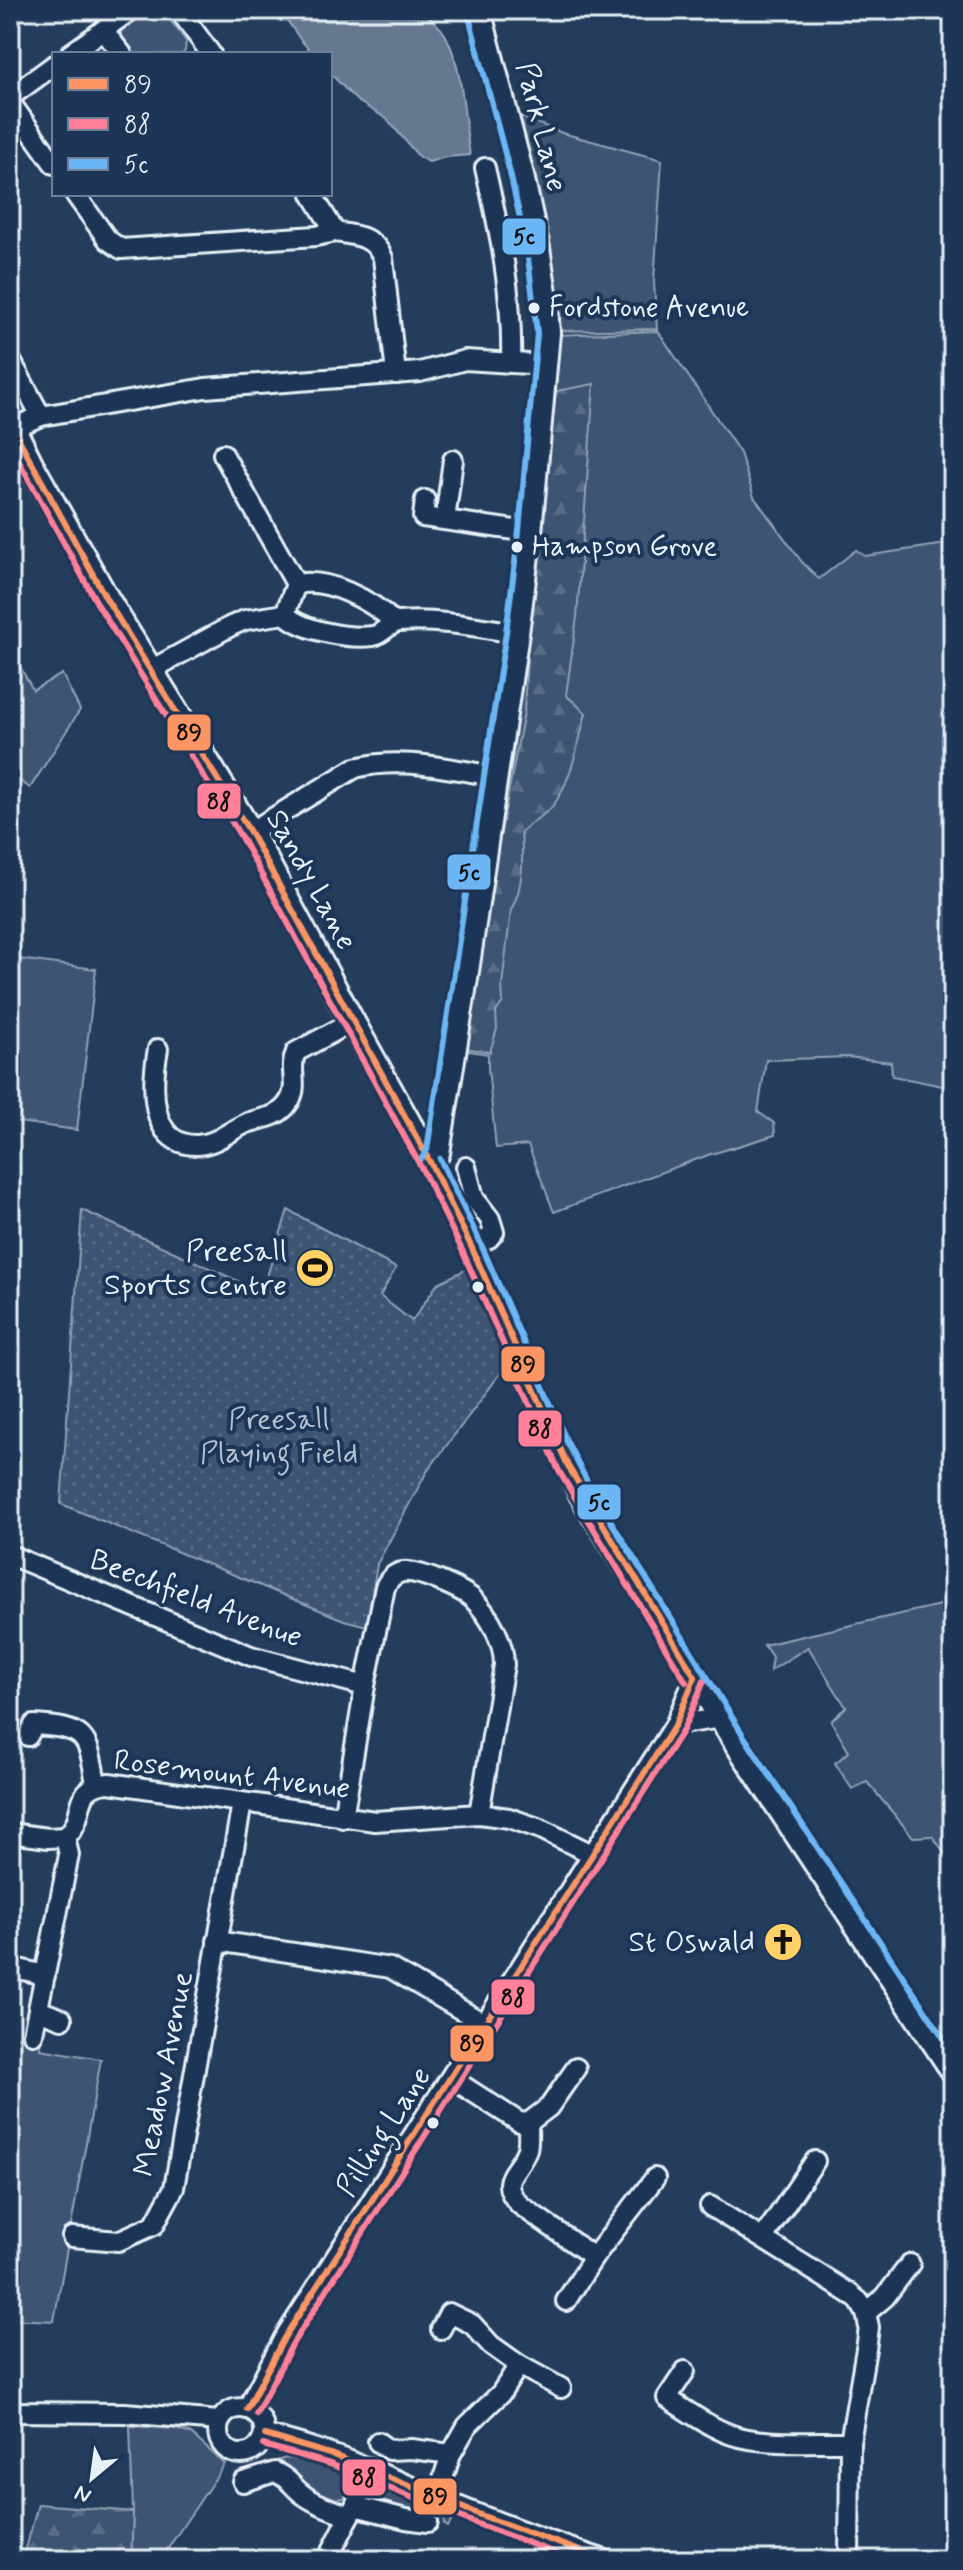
<svg xmlns="http://www.w3.org/2000/svg" width="963" height="2570" viewBox="0 0 963 2570" font-family="Mynerve,sans-serif">
	<defs>
		<pattern id="forest-firs" width="22" height="20" patternUnits="userSpaceOnUse" patternTransform="scale(2)"><rect width="22" height="20" fill="#3e5472"/><path d="M5 1l3.5 6h-7zM16 11l3.5 6h-7z" fill="#5a6d87"/></pattern>
		<pattern id="park-dots" width="8" height="8" patternUnits="userSpaceOnUse" patternTransform="scale(2)"><rect width="8" height="8" fill="#3e5472"/><path d="M2 2h.1M6 6h.1" fill="none" stroke="#5a6d87" stroke-width="1.8" stroke-linecap="round"/></pattern>
	</defs>
	<rect width="100%" height="100%" fill="#253d5d"/>
	<filter id="ink" filterUnits="userSpaceOnUse"><feTurbulence type="fractalNoise" baseFrequency=".0125" numOctaves="2"/><feDisplacementMap in="SourceGraphic" scale="16" xChannelSelector="R" yChannelSelector="G"/><feConvolveMatrix kernelMatrix="1 2 1 2 8 2 1 2 1" color-interpolation-filters="sRGB"/></filter>
	<g filter="url(#ink)">
		<g fill="#3e5472" stroke="#93a2b5" stroke-width="2">
			<polygon points="152,10 166,15 186,41 185,51 182,54 131,54 121,40 121,31"/>
			<polygon points="519,116 562,133 662,160 654,282 657,329 555,331 538,214"/>
			<polygon points="658,331 740,453 754,497 802,562 819,579 856,550 865,556 953,543 953,1043 949,1068 953,1074 953,1088 892,1076 891,1062 847,1057 766,1060 758,1112 774,1123 775,1135 708,1155 554,1212 528,1145 496,1148 488,1068 488,1054 462,1050 513,755 556,335"/>
			<polygon points="13,654 33,690 62,674 80,710 30,788 10,774 10,655"/>
			<polygon points="10,958 96,969 77,1130 10,1121"/>
			<polygon points="953,1602 953,1864 932,1836 913,1837 867,1782 852,1789 835,1763 849,1752 831,1721 846,1707 808,1647 770,1671 772,1657 764,1645"/>
			<polygon points="10,2035 41,2040 40,2049 101,2059 54,2321 10,2319"/>
			<polygon points="130,2426 176,2429 191,2434 225,2464 160,2560 131,2560 133,2511"/>
			<polygon points="286,2458 311,2462 347,2475 350,2480 344,2498 334,2499 333,2503 307,2489 250,2476 242,2471"/>
			<polygon points="383,2489 388,2489 454,2516 448,2527 444,2524 444,2518 440,2514 386,2510 374,2502 373,2498 377,2490"/>
		</g>
		<g fill="url(#forest-firs)" stroke="#93a2b5" stroke-width="2">
			<path d="M594,384L577,617L566,695L586,713C579,740 570,788 550,809C541,818 529,822 521,833C523,859 524,886 511,910L502,985L503,1002L496,1012L497,1029L490,1052L464,1048L497,852L524,712L528,636L556,391Z"/>
			<polygon points="38,2504 133,2512 131,2560 23,2560"/>
		</g>
		<polygon fill="url(#park-dots)" stroke="#93a2b5" stroke-width="2" points="82,1210 262,1292 288,1210 396,1268 380,1296 412,1321 438,1283 467,1269 509,1362 426,1473 377,1564 367,1626 344,1620 61,1504"/>
		<path fill="#657890" stroke="#99a8ba" stroke-width="2" d="M280,10H418C428,16 441,26 446,36C464,72 463,115 470,155L446,157L429,162L419,157L387,119L356,100L330,73V54H313L300,39Z"/>
		<g fill="none" stroke-linecap="round" stroke-linejoin="round">
			<defs>
				<g id="minor">
					<polyline points="179,10 211,54"/>
					<polyline points="103,30 122,54"/>
					<polyline points="70,54 131,10"/>
					<polyline points="10,97 54,65"/>
					<polyline points="10,102 54,164"/>
					<path d="M485,168C500,232 513,296 511,363"/>
					<polyline points="75,194 108,240 121,249 316,236 335,232"/>
					<path d="M312,194L335,232C356,235 374,236 383,258L396,374"/>
					<polyline points="10,359 41,416"/>
					<polyline points="13,428 41,416 205,388 420,372 465,360 545,365"/>
					<polyline points="223,454 296,584"/>
					<polyline points="10,462 31,465"/>
					<polyline points="425,500 423,517 529,532"/>
					<polyline points="445,520 453,460"/>
					<path d="M285,614L296,584C328,577 372,601 394,622"/>
					<path d="M149,671L231,626L245,620L285,614C302,631 349,639 373,636C383,634 389,623 399,622C438,619 477,627 516,633"/>
					<path d="M250,832L355,768C401,756 449,769 495,776"/>
					<path d="M158,1049C152,1081 147,1145 196,1145C216,1145 230,1130 247,1123C261,1118 276,1118 286,1106C302,1087 287,1071 296,1052L352,1022"/>
					<polyline points="466,1167 474,1198 490,1219 494,1232 489,1238 471,1246"/>
					<polyline points="10,1555 251,1656 365,1686"/>
					<polyline points="675,1725 721,1718"/>
					<path d="M28,1736L34,1725C86,1728 88,1734 96,1784"/>
					<path d="M343,1818L365,1686L385,1587C389,1579 394,1573 403,1572C418,1570 462,1589 473,1599C490,1616 504,1641 504,1665L479,1814"/>
					<polyline points="10,1833 48,1838 65,1837"/>
					<polyline points="217,1941 390,1968 485,2024"/>
					<polyline points="10,1967 45,1975"/>
					<polyline points="38,2010 62,2019"/>
					<path d="M33,2034L69,1855L65,1837C89,1818 69,1786 109,1783L375,1821L479,1814L509,1818L541,1829L592,1854"/>
					<polyline points="451,2078 519,2122 528,2123"/>
					<path d="M528,2123C528,2131 529,2142 527,2149C519,2173 495,2179 520,2205L594,2257"/>
					<polyline points="528,2123 549,2107 576,2068"/>
					<polyline points="710,2206 849,2293 859,2301 866,2313"/>
					<polyline points="72,2237 118,2241 154,2225 174,2188 242,1803"/>
					<polyline points="763,2238 815,2161"/>
					<polyline points="566,2301 594,2257 655,2178"/>
					<polyline points="441,2329 449,2313 472,2324 491,2345 519,2365 561,2388"/>
					<path d="M685,2371L667,2398C687,2411 709,2427 732,2435C766,2446 814,2441 850,2442"/>
					<circle cx="241" cy="2431" r="23"/>
					<polyline points="247,2409 284,2338 675,1725 695,1677"/>
					<polyline points="10,2412 125,2413 219,2421"/>
					<path d="M265,2435C327,2448 384,2475 443,2500C497,2522 550,2542 605,2560"/>
					<polyline points="378,2442 389,2450 411,2449 451,2454"/>
					<path d="M243,2482L275,2472C289,2478 290,2484 301,2493C315,2504 333,2510 350,2516"/>
					<polyline points="437,2497 451,2454 467,2426 501,2393 519,2365"/>
					<polyline points="355,2506 406,2519 428,2522"/>
					<polyline points="327,2560 355,2506 368,2467"/>
					<polyline points="849,2560 850,2442 867,2343 869,2327 866,2313 885,2297 910,2264"/>
				</g>
				<g id="major">
					<polyline points="10,423 31,465 107,600 250,832 352,1022 431,1164 471,1246 557,1444 582,1494 737,1743 953,2070"/>
					<polyline points="431,1163 437,1153 465,978 516,633 529,532 547,333 544,293 537,248 520,171 478,10"/>
				</g>
			</defs>
			<use href="#minor" stroke="#e8f1f8" stroke-width="24"/>
			<use href="#major" stroke="#e8f1f8" stroke-width="30"/>
			<use href="#minor" stroke="#1d3557" stroke-width="18"/>
			<use href="#major" stroke="#1d3557" stroke-width="24"/>
			<defs>
				<g id="bus-1">
					<polyline points="10,423 107,600 250,832 431,1164 471,1246 568,1466 695,1677"/>
					<polyline points="247,2409 284,2338 675,1725 695,1677"/>
					<polyline points="265,2435 333,2455 483,2516 605,2560"/>
				</g>
				<g id="bus-2">
					<polyline points="10,445 98,605 241,837 422,1169 462,1250 559,1471 686,1682"/>
					<polyline points="256,2414 293,2343 683,1730 704,1681"/>
					<polyline points="263,2445 330,2464 480,2525 574,2560"/>
				</g>
				<g id="bus-3">
					<polyline points="422,1158 427,1150 506,632 519,531 537,333 527,250 510,173 468,13"/>
					<polyline points="440,1159 480,1242 566,1440 591,1489 745,1738 953,2052"/>
				</g>
			</defs>
			<use href="#bus-1" stroke="#1d3557" stroke-width="12"/>
			<use href="#bus-2" stroke="#1d3557" stroke-width="12"/>
			<use href="#bus-3" stroke="#1d3557" stroke-width="12"/>
			<use href="#bus-1" stroke="#fb9564" stroke-width="6"/>
			<use href="#bus-2" stroke="#ff8098" stroke-width="6"/>
			<use href="#bus-3" stroke="#6db6f5" stroke-width="6"/>
		</g>
	</g>
	<defs>
		<symbol id="stadium-disc" viewBox="-11 -11 22 22"><circle r="9.5" fill="#ffd166" stroke="#1d3557"/><path d="M0-5a6.5 5 0 1 0 0 10a6.5 5 0 1 0 0-10ZM-3.5-1.8h7v3.6h-7Z" fill="#111"/></symbol>
		<symbol id="church-disc" viewBox="-11 -11 22 22"><circle r="9.5" fill="#ffd166" stroke="#1d3557"/><path d="M-1.2-6h2.4v3.5h3.3v2.4h-3.3V6h-2.4V-.1h-3.3v-2.4h3.3Z" fill="#111"/></symbol>
	</defs>
	<g fill-rule="evenodd">
		<use href="#stadium-disc" x="293" y="1246" width="44" height="44"/>
		<use href="#church-disc" x="761" y="1920" width="44" height="44"/>
	</g>
	<g fill="#e8f1f8" stroke="#1d3557" stroke-width="3">
		<circle cx="534" cy="308" r="7"/>
		<circle cx="517" cy="547" r="7"/>
		<circle cx="478" cy="1287" r="7"/>
		<circle cx="433" cy="2123" r="7"/>
	</g>
	<g text-anchor="middle" dominant-baseline="central" stroke-width="8" stroke-linejoin="round" paint-order="stroke">
		<g font-size="28" fill="#e8f1f8" stroke="#1d3557" text-anchor="start">
			<text x="549" y="308">Fordstone Avenue</text>
			<text x="532" y="547">Hampson Grove</text>
		</g>
		<g font-size="30" fill="#e8f1f8" stroke="#1d3557">
			<text transform="translate(541 127) rotate(76)">Park Lane</text>
			<text transform="translate(311 880) rotate(61)">Sandy Lane</text>
			<text transform="translate(196 1599) rotate(21)">Beechfield Avenue</text>
			<text transform="translate(232 1775) rotate(7)">Rosemount Avenue</text>
			<text transform="translate(164 2074) rotate(-79)">Meadow Avenue</text>
			<text transform="translate(384 2132) rotate(-57)">Pilling Lane</text>
		</g>
		<g font-size="30" fill="#e8f1f8" stroke="#1d3557" text-anchor="end">
			<text x="287" y="1251">Preesall<tspan x="287" dy="34">Sports Centre</tspan></text>
			<text x="755" y="1942">St Oswald</text>
		</g>
		<g font-size="30" fill="#b5c2d0" stroke="#1d3557">
			<text x="279" y="1419">Preesall<tspan x="279" dy="34">Playing Field</tspan></text>
		</g>
	</g>
	<g stroke="#1d3557" stroke-width="3">
		<rect x="501" y="217" width="46" height="39" rx="8" fill="#6db6f5"/>
		<rect x="166" y="713" width="46" height="39" rx="8" fill="#fb9564"/>
		<rect x="196" y="782" width="46" height="38" rx="8" fill="#ff8098"/>
		<rect x="446" y="853" width="46" height="38" rx="8" fill="#6db6f5"/>
		<rect x="500" y="1345" width="46" height="38" rx="8" fill="#fb9564"/>
		<rect x="517" y="1409" width="46" height="39" rx="8" fill="#ff8098"/>
		<rect x="576" y="1483" width="46" height="38" rx="8" fill="#6db6f5"/>
		<rect x="490" y="1978" width="46" height="38" rx="8" fill="#ff8098"/>
		<rect x="449" y="2024" width="46" height="39" rx="8" fill="#fb9564"/>
		<rect x="341" y="2458" width="46" height="39" rx="8" fill="#ff8098"/>
		<rect x="412" y="2477" width="46" height="39" rx="8" fill="#fb9564"/>
	</g>
	<g font-size="22" text-anchor="middle" font-weight="bold" fill="#111">
		<text x="524" y="244">5c</text>
		<text x="189" y="740">89</text>
		<text x="219" y="809">88</text>
		<text x="469" y="880">5c</text>
		<text x="523" y="1372">89</text>
		<text x="540" y="1436">88</text>
		<text x="599" y="1510">5c</text>
		<text x="513" y="2005">88</text>
		<text x="472" y="2051">89</text>
		<text x="364" y="2485">88</text>
		<text x="435" y="2504">89</text>
	</g>
	<rect width="963" height="2570" fill="none" stroke="#1d3557" stroke-width="40"/>
	<rect x="20" y="20" width="923" height="2530" fill="none" stroke="#e8f1f8" stroke-width="3" filter="url(#ink)"/>
	<rect x="52" y="52" width="280" height="144" fill="#1d3557" stroke="#6e8097" stroke-width="2"/>
	<rect x="68" y="78" width="40" height="12" fill="#fb9564" stroke="#6e8097" stroke-width="2"/>
	<text x="124" y="92" font-size="24" fill="#e8f1f8">89</text>
	<rect x="68" y="118" width="40" height="12" fill="#ff8098" stroke="#6e8097" stroke-width="2"/>
	<text x="124" y="132" font-size="24" fill="#e8f1f8">88</text>
	<rect x="68" y="158" width="40" height="12" fill="#6db6f5" stroke="#6e8097" stroke-width="2"/>
	<text x="124" y="172" font-size="24" fill="#e8f1f8">5c</text>
	<g transform="translate(92 2478) rotate(209)" stroke="#1d3557" stroke-width="6" paint-order="stroke">
	<path d="M0-6L14 30L0 20L-14 30Z" fill="#e8f1f8"/>
	<text y="-12" font-size="22" font-weight="bold" text-anchor="middle" fill="#e8f1f8">N</text>
	</g>
</svg>
